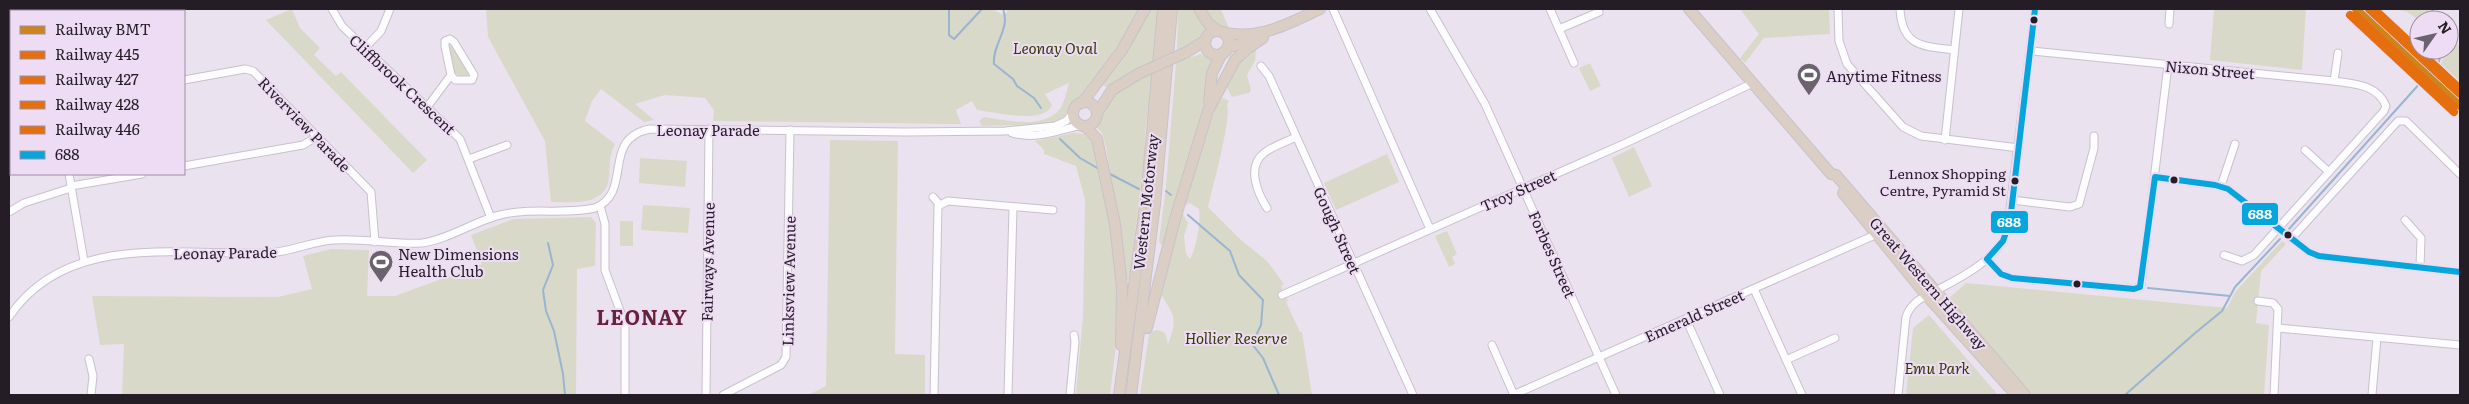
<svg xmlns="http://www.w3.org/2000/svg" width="2469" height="404" viewBox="0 0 2469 404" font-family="Literata,serif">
	<rect width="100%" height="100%" fill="#ebe2ef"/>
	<g fill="#d9d9c9">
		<polygon points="292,9 300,28 320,48 314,55 336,76 341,72 427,160 413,173 266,20"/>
		<path d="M486,9H993L1001,14L1007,13V9H1139L1127,34L1062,119L1046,124L982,126L979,121L984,117C1008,120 1042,130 1060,109C1064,103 1067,90 1069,83L1045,94L1052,105C1045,125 994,112 977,110L972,101L956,110L961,124L713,121L714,110L705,98L665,95L635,104L654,120L644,122L601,89L592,101L585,121L615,144C609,155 610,165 609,178C605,207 572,202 551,202L545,141L488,37Z"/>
		<polygon points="1149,9 1158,9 1154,61 1106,87 1101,84 1135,36"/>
		<polygon points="1178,9 1195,9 1208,27 1195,42 1177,51"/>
		<polygon points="1205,9 1221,9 1229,29 1214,23"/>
		<polygon points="1740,9 1829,9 1830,34 1764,38 1745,63 1740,58 1759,34"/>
		<polygon points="2214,9 2306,9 2302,70 2210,60"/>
		<polygon points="2367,9 2374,9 2420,52 2418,56"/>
		<polygon points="2395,9 2429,9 2432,20 2419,20 2407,12"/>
		<polygon points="2449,34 2460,47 2460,96 2439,76 2445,68 2441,65 2445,50 2449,50"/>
		<path d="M452,45L470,72L467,77C449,76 452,64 448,48Z"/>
		<polygon points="1256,49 1255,61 1247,75 1251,90 1249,93 1232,97 1225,84 1239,64"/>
		<polygon points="1201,54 1213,59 1208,99 1165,242 1161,245 1159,241 1166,187 1176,62"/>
		<polygon points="1590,63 1601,86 1590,91 1579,68"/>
		<path d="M1154,72C1151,99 1143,126 1145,153L1130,272L1129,279L1126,280L1106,147L1102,133L1095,126C1100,119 1099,110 1104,104C1118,90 1136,80 1154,72Z"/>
		<path d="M1223,98L1229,101L1227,105C1232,118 1212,189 1208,207L1241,240L1267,261L1284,284L1281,286L1288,301L1286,302L1300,332H1302L1312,395H1140L1149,334C1155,329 1158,329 1165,333L1168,344C1179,316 1173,315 1159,291L1182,213L1188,223L1184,236L1186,254L1190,259C1196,250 1201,220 1199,209L1190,203L1186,205L1184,203L1217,104Z"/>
		<polygon points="1074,133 1084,134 1094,145 1110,218 1119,297 1118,329 1110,395 1076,395 1083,316 1085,200 1076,166 1044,154 1044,150 1035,141"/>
		<polygon points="830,140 898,141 895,354 925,355 925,395 808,395 826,386"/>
		<polygon points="1634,147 1652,186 1629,197 1612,158"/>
		<polygon points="1387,154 1399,182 1336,210 1324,183"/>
		<polygon points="640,158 687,161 685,187 639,183"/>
		<polygon points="643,205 690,208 688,233 641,230"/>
		<polygon points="591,217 596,223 595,266 577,269 576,395 122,395 124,344 100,345 92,296 278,297 312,289 303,256 331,249 369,250 367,296 395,296 482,264 471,235 513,219"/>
		<rect x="620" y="221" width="13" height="25"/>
		<polygon points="1447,231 1457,254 1452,257 1455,264 1449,267 1435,236"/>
		<polygon points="2282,241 2286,244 2261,271 2256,323 2269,325 2264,395 2032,395 1948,299 1966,283 2227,308 2235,292"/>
		<polygon points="1929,315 1998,395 1906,395 1913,328"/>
	</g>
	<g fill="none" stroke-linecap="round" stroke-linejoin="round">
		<g stroke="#9bb4cf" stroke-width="2">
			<polyline points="949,9 949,35 954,39 982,9"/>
			<path d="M1003,9C1011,29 992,44 994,64L1013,79L1017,86L1034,98L1041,108"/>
			<polyline points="2432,9 2435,20"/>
			<polyline points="1060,139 1080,158 1099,169"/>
			<polyline points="1108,173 1139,189"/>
			<polyline points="1166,191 1171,195"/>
			<polyline points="1188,215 1230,251 1239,275 1263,300 1261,325 1252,344 1263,358 1279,395"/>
			<polyline points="2289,229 2439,62 2441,50"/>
			<polyline points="548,243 553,265 543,290 546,311 554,331 563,374 565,395"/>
			<polyline points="2148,288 2230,296"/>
			<polyline points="2125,395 2194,334 2222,311 2235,287 2280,239"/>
		</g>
		<defs>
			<g id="minor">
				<polyline points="332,9 342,26 460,139 491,218"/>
				<polyline points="1333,9 1430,229"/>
				<polyline points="1430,9 1485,104 1616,395"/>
				<polyline points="1550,9 1574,63"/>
				<polyline points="1838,9 1839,41 1847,64 1903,127 1921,136 2019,148"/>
				<path d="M1900,9C1902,47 1923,46 1954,50"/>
				<polyline points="71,11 74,9"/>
				<polyline points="9,23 11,23"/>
				<polyline points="2169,24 2170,9"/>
				<polyline points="1559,29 1599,12"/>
				<polyline points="365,48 381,31 390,9"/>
				<path d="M2031,51L2334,81C2354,84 2377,84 2386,106L2384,111L2254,255L2242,261L2224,255"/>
				<polyline points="1261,66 1269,76 1413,395"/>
				<polyline points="184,80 245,69 253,71 371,192 375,242"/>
				<polyline points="2334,81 2338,53"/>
				<polyline points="428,106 451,75 445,46 445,41 450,39 454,42 474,75 472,80 455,80 451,75"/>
				<polyline points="9,129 11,128"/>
				<path d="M1012,133C1036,140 1059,130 1082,125"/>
				<polyline points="1945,140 1959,9"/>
				<polyline points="2305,150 2329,172"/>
				<polyline points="469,159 507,145"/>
				<polyline points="184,166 303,145 318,136"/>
				<polyline points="69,174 84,261"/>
				<polyline points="2155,177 2215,185 2228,189 2309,252 2319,256 2460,272"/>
				<polyline points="71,186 142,174"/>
				<polyline points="2221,186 2235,144"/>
				<polyline points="933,197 939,204"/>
				<polyline points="2012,200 2070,207 2079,204 2094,148 2094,136"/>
				<polyline points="600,206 605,224 605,270 625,324 625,395"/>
				<path d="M1267,208C1258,194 1246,167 1264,153C1273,146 1286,142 1296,137"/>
				<polyline points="9,212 24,203 71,188"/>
				<polyline points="2405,220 2421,238 2420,267"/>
				<polyline points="2291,239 2398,121 2406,121 2460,174"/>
				<polyline points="1987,259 2001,274 2012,278 2134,289 2141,286 2168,65"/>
				<polyline points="1754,289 1802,395"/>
				<polyline points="1282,295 1628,142 1753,83"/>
				<polyline points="2258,301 2273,303 2278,309 2274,395"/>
				<path d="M9,317C67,231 180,256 268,253C291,252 312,241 335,240C364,238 393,245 422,243C447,240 475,221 500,215C531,207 564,215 595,208C634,192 600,139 650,129L905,132L1005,131L1055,126L1066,121L1074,112"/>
				<polyline points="1686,319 1720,395"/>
				<polyline points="2278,328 2460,345"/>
				<polyline points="1492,345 1514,395"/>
				<polyline points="89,359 93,376 91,395"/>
				<polyline points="1786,360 1835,338"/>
				<polyline points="706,395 709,129"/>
				<polyline points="723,395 781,365 786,357 790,130"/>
				<polyline points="934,395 938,206 948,201 1053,210"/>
				<polyline points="1008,395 1013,208"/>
				<polyline points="1070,395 1075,342 1074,335"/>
				<polyline points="1513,395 1875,235"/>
				<path d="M1898,395L1906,317C1912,300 1926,296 1941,288C1966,275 1996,259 2007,232L2035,9"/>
				<polyline points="2372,395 2377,338"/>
			</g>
			<g id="highway">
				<polyline points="1199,9 1208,23 1218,31"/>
				<polyline points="1689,9 1831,174 1836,175 2025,395"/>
				<circle cx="1217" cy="43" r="12"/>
				<path d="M1222,32C1259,41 1287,24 1320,9"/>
				<polyline points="1227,48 1254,40"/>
				<polyline points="1187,52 1206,40"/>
				<polyline points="1209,102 1212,73 1222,53"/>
				<circle cx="1085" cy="114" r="12"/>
				<polyline points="1082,103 1122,50 1145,9"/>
				<polyline points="1097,113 1112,90 1140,73"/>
				<polyline points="1085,126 1097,139 1115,224 1122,287 1121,345"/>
				<polyline points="1843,193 1926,295 2016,395"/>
				<polyline points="1147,328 1175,219 1208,111 1235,60 1247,49 1263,38"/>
				<polyline points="1119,395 1146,198 1163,9"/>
				<polyline points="1131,395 1155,204 1172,9"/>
			</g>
		</defs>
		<use href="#minor" stroke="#c8c1cb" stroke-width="9"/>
		<use href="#highway" stroke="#c8c3ca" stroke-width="12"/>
		<use href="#minor" stroke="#fcfbfd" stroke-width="7"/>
		<use href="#highway" stroke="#dbcec4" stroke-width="10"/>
		<defs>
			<polyline id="highway-bridge" points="1140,73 1187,52"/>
		</defs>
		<use href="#highway-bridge" stroke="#c8c3ca" stroke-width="12" stroke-linecap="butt"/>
		<use href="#highway-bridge" stroke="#dbcec4" stroke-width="10"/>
		<defs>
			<polyline id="bus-1" points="2035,9 2010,221 2003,241 1987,259 2001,274 2012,278 2134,289 2140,287 2155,177 2215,185 2228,189 2309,252 2319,256 2460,272"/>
		</defs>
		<use href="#bus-1" stroke="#eedcf5" stroke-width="10"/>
		<use href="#bus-1" stroke="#04a6db" stroke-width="6"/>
		<defs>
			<polyline id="rail-1" points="2356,9 2460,106"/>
			<polyline id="rail-2" points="2350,15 2454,112"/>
			<polyline id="rail-3" points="2369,9 2460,94"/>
			<polyline id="rail-4" points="2355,15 2454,107"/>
			<polyline id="rail-5" points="2374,9 2460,89"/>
		</defs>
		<use href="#rail-1" stroke="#eedcf5" stroke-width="11"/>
		<use href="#rail-2" stroke="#eedcf5" stroke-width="11"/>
		<use href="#rail-3" stroke="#eedcf5" stroke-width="11"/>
		<use href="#rail-4" stroke="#eedcf5" stroke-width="11"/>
		<use href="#rail-5" stroke="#eedcf5" stroke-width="11"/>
		<use href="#rail-1" stroke="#ce831e" stroke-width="8"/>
		<use href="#rail-2" stroke="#e56e0f" stroke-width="8"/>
		<use href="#rail-3" stroke="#e56e0f" stroke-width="8"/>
		<use href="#rail-4" stroke="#e56e0f" stroke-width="8"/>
		<use href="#rail-5" stroke="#e56e0f" stroke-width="8"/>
	</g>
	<defs>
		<symbol id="stadium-pin" viewBox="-11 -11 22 30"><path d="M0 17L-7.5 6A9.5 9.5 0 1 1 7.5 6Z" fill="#6a626c" stroke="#eedcf5"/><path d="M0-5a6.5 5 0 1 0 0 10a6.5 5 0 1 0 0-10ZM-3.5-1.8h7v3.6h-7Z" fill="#fff"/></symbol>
	</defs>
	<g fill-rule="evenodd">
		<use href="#stadium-pin" x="1795" y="61" width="28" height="38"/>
		<use href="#stadium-pin" x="367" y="248" width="28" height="38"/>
	</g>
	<g fill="#241d26" stroke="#eedcf5" stroke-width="2">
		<circle cx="2034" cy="20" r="4.5"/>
		<circle cx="2174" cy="180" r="4.5"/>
		<circle cx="2015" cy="181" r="4.5"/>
		<circle cx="2288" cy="235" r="4.5"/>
		<circle cx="2077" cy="284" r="4.5"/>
	</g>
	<g text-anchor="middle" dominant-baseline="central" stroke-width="4" stroke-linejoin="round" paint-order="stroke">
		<g font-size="14" fill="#241d26" stroke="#eedcf5" text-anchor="end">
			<text x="2006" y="173">Lennox Shopping<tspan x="2006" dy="17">Centre, Pyramid St</tspan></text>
		</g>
		<g font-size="15" font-style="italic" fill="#323a00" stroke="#eedcf5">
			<text x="1055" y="47">Leonay Oval</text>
			<text x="1236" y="337">Hollier Reserve</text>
			<text x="1937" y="367">Emu Park</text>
		</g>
		<g font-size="15" fill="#241d26" stroke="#eedcf5">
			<text transform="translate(2210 69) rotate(5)">Nixon Street</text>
			<text transform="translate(403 84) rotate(43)">Cliffbrook Crescent</text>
			<text transform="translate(305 124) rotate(46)">Riverview Parade</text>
			<text x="708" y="129">Leonay Parade</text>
			<text transform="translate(1518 190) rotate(-24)">Troy Street</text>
			<text transform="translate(1145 202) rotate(-84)">Western Motorway</text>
			<text transform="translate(1338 230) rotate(66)">Gough Street</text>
			<text transform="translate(225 252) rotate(-1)">Leonay Parade</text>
			<text transform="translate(1553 254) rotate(66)">Forbes Street</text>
			<text transform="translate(707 262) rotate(-89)">Fairways Avenue</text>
			<text transform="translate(788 281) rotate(-89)">Linksview Avenue</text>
			<text transform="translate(1929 283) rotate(49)">Great Western Highway</text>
			<text transform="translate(1694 315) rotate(-24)">Emerald Street</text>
		</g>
		<g font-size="15" fill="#241d26" stroke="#eedcf5" text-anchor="start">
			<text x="1826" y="75">Anytime Fitness</text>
			<text x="398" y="253">New Dimensions<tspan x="398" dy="17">Health Club</tspan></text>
		</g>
		<g font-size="20" font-weight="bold" letter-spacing="1" fill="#66233c" stroke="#eedcf5">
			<text x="642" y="316">LEONAY</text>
		</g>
	</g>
	<g stroke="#eedcf5" stroke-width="2">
		<rect x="2241" y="202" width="38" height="24" rx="5" fill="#04a6db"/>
		<rect x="1990" y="210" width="39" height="24" rx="5" fill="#04a6db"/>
	</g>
	<g font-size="14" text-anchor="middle" font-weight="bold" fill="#fff">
		<text x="2260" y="219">688</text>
		<text x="2009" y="227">688</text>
	</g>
	<rect width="2469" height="404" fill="none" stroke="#241d26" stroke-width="20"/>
	<rect x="10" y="10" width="175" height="165" fill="#eedcf5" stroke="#9d90a2"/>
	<rect x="20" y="26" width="25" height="8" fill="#ce831e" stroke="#9d90a2"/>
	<text x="55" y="35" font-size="15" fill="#241d26">Railway BMT</text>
	<rect x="20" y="51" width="25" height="8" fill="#e56e0f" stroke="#9d90a2"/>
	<text x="55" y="60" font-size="15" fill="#241d26">Railway 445</text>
	<rect x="20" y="76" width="25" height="8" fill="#e56e0f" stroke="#9d90a2"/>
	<text x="55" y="85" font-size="15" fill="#241d26">Railway 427</text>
	<rect x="20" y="101" width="25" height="8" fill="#e56e0f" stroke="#9d90a2"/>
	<text x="55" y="110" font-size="15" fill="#241d26">Railway 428</text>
	<rect x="20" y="126" width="25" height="8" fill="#e56e0f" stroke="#9d90a2"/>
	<text x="55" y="135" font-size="15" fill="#241d26">Railway 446</text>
	<rect x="20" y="151" width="25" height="8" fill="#04a6db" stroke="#9d90a2"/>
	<text x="55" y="160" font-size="15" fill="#241d26">688</text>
	<g transform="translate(2434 35) rotate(56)"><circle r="24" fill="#eedcf5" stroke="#9d90a2"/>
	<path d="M0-4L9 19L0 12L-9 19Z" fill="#6a626c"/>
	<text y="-8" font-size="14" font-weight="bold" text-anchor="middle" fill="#241d26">N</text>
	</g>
</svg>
